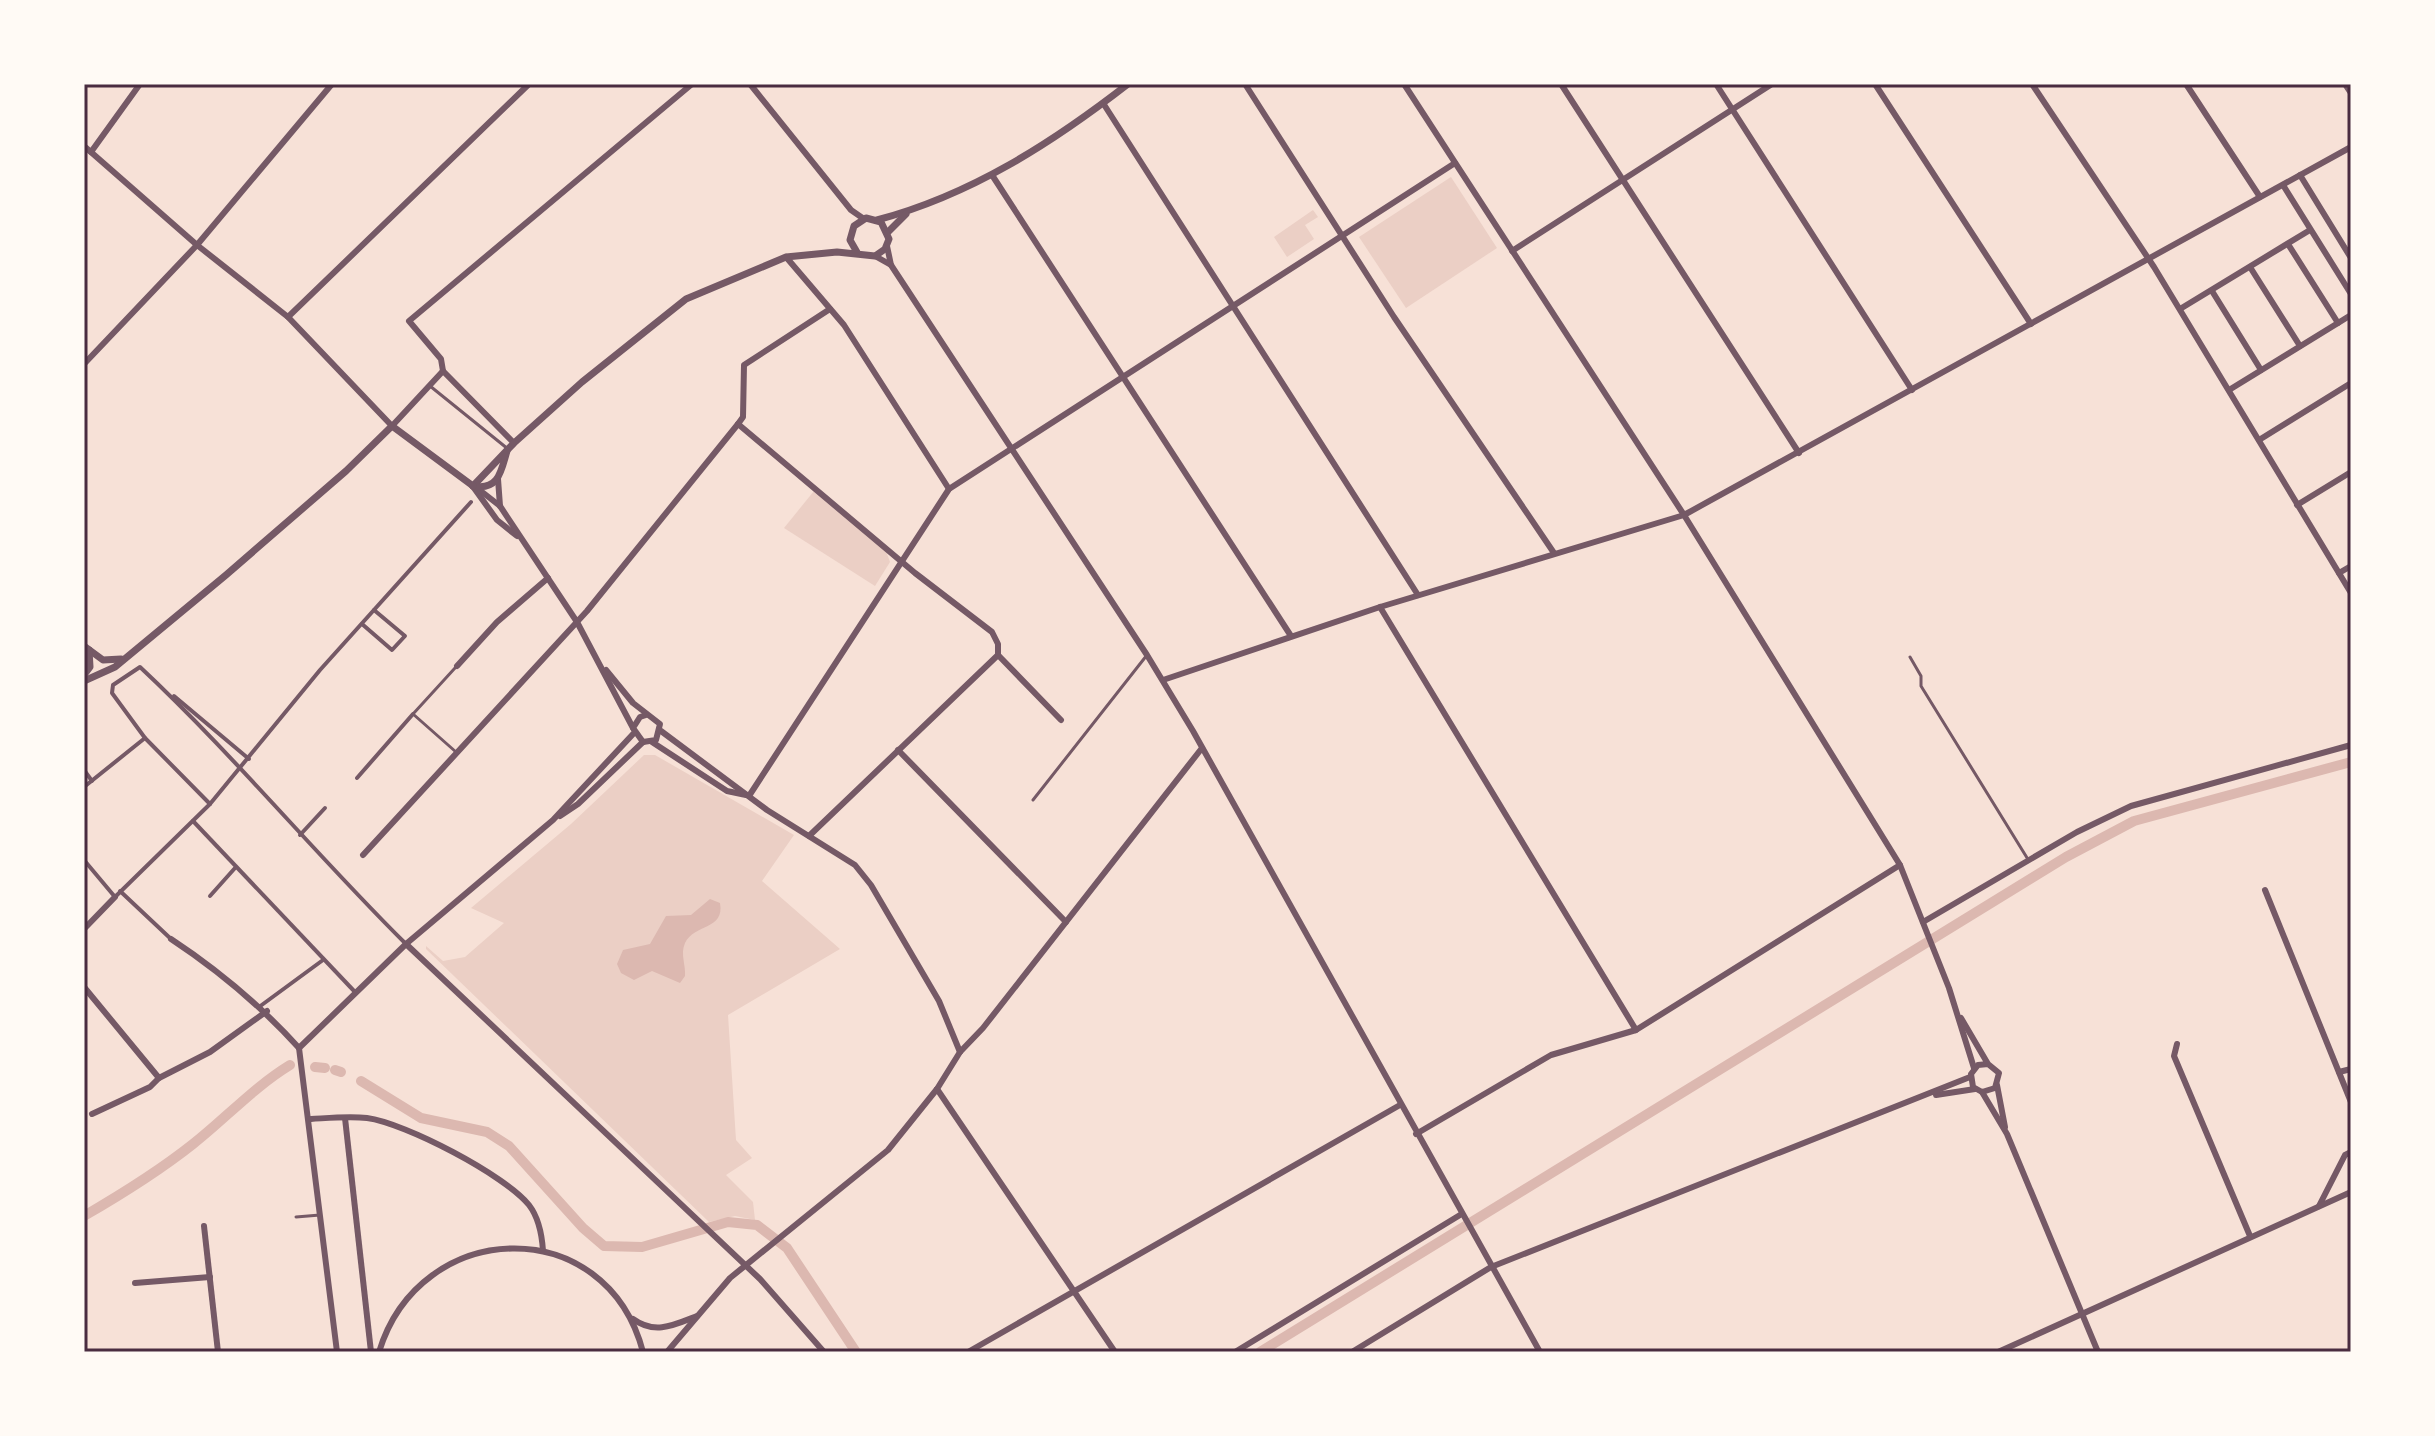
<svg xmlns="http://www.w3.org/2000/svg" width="2435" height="1436" viewBox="0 0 2435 1436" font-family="Raleway,sans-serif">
	<rect width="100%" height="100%" fill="#f7e1d7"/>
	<g fill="#ebcfc5">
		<polygon points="1451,177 1497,248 1406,308 1359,237"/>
		<polygon points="1313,210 1318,217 1305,225 1314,239 1287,257 1274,237"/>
		<polygon points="814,491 886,551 890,562 875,586 784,528"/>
		<polygon points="644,755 655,755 794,835 762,881 840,949 728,1015 736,1140 752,1158 726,1175 753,1202 755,1220 735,1216 709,1222 426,949 426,946 443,961 465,957 504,923 471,908 571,824"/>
	</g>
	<path fill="#dcb8b0" d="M710,899L720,903C725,930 694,924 685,943C680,954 686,965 685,976L680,983L652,971L634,980L621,973L617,964L623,950L650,944L666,916L691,915Z"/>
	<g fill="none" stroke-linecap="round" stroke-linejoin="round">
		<g stroke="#dcb8b0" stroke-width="10">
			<polyline points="315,1067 325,1068"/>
			<polyline points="335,1070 341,1072"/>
			<polyline points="361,1081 421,1118 487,1132 509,1146 583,1228 604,1246 642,1247 728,1222 757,1225 787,1248 856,1352"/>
			<path d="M84,1216C122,1194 159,1171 193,1144C226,1118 254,1087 290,1065"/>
			<polyline points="1260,1352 2066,857 2134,821 2351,762"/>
		</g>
		<g stroke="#755966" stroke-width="3">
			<polyline points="430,386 508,449"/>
			<polyline points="1910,657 1921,676 1921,686 2029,861"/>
			<polyline points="455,668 413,714 456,752"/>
			<polyline points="1033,800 1147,655"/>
			<polyline points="296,1217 320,1215"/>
		</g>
		<g stroke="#755966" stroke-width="4">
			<polyline points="362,624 392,650 405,636 374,610"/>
			<polyline points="174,696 249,759"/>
			<polyline points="84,770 92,781"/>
			<polyline points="357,778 413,714"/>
			<polyline points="84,787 145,738"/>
			<path d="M210,804L145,738L112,693L113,685L140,667C233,754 315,854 406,944"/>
			<polyline points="193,821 355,992"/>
			<polyline points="300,835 325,808"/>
			<polyline points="84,860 115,897 210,804 320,670 471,502"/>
			<polyline points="120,891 171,939"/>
			<polyline points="210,896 235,868"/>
			<polyline points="259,1007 323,960"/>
		</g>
		<g stroke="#755966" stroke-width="6">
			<polyline points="750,84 851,210 864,219"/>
			<polyline points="1245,84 1394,317 1554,553"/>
			<polyline points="1404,84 1684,515 1900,865 1949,988 1974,1068"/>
			<polyline points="1561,84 1799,453"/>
			<polyline points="1716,84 1912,390"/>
			<polyline points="1875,84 2031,324"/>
			<polyline points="2032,84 2154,267 2351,593"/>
			<polyline points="2186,84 2260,197"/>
			<polyline points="2345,84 2351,93"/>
			<polyline points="1103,103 1418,595"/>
			<polyline points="84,146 197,245 288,317 392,426 443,371"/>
			<polyline points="91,152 140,84"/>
			<polyline points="992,175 1291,636"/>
			<polyline points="2300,175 2351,258"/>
			<polyline points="2283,185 2351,294"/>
			<polyline points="2288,244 2338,323"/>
			<polyline points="887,246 891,265 1147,655 1193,731 1540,1352"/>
			<polyline points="1512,251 1772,84"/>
			<polyline points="875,256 891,265"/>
			<polyline points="786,257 844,325 949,489"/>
			<polyline points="2250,267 2300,346"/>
			<polyline points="2212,291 2261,370"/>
			<polyline points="2180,309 2310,230"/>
			<polyline points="288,317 529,84"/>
			<polyline points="84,364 197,245 332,84"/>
			<polyline points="2229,390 2351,315"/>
			<polyline points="738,424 915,573 992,632 998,644 998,655 1061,720"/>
			<polyline points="2259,440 2351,383"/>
			<polyline points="514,443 443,371 441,359 409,321 692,84"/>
			<polyline points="498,479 500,506"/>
			<polyline points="474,488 497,520 517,536"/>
			<polyline points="477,488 500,506 577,622 633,728"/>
			<polyline points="2297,505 2351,472"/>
			<polyline points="2339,573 2351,566"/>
			<polyline points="1380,607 1636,1030"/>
			<polyline points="457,666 497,622 548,578"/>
			<polyline points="606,670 633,703 660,724 656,740 643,742"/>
			<polyline points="1163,680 1380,607 1684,515 2351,147"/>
			<polyline points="661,731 767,810 855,865 871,885 939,1001 960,1052"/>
			<polyline points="643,742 633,728 640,717 646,715"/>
			<polyline points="652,742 727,791 746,795"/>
			<polyline points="898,750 1066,922"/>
			<polyline points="749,796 949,489 1455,163"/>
			<polyline points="560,816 578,804 643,742"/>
			<polyline points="809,836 998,655"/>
			<polyline points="363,855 587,611 738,424 743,417 744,365 830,309"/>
			<polyline points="2265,890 2351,1102"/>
			<polyline points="1923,922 2077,832 2131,806 2351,745"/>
			<polyline points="84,929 115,897"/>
			<path d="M171,939C218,970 261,1006 299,1048"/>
			<polyline points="406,944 760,1279 824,1352"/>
			<polyline points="84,987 159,1078 210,1052 267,1011"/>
			<polyline points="1961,1018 1988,1064 1999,1073 1995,1088 1982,1092 1973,1087 1971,1074 1978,1065 1988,1064"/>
			<polyline points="2177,1044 2174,1056 2250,1236"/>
			<polyline points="299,1048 406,944 553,820 634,733"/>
			<polyline points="299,1048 337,1352"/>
			<polyline points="2339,1072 2351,1069"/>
			<polyline points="1997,1085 2005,1127"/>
			<polyline points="937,1089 1115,1352"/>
			<polyline points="1982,1092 2007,1134 2098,1352"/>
			<polyline points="1936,1095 1975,1089"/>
			<polyline points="92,1114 150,1087 159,1078"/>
			<polyline points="345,1118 371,1352"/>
			<path d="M311,1119C329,1118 349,1116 367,1118C405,1123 505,1175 529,1205C539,1218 542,1235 543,1251"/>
			<polyline points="1416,1134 1551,1055 1636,1030 1900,865"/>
			<polyline points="2319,1206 2345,1155 2351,1152"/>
			<polyline points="204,1226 218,1352"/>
			<polyline points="135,1283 210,1277"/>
			<path d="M633,1319C655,1335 674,1325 697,1316"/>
			<path d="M379,1352C420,1217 606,1211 643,1352"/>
			<polyline points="667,1352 730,1278 888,1150 937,1089 960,1052 983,1028 1202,748"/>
			<polyline points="968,1352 1400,1105"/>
			<polyline points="1235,1352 1460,1215"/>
			<polyline points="1352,1352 1491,1267 1970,1077"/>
			<polyline points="1998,1352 2351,1192"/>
		</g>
		<g stroke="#755966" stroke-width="7">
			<path d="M877,220C971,195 1052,143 1128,84"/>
			<polyline points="888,232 906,214"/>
			<polyline points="473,486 514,443 582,382 686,299 786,257 837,252 875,256 885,249 889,239 881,222 866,218 854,226 850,240 858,254"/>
			<path d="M473,486C499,491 501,471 507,451"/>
			<polyline points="84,646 103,660 121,659"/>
			<polyline points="84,675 90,667 89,650"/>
			<polyline points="84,681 115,667 226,575 346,471 392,426 473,486"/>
		</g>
	</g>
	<rect width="2435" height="1436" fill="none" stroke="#fffaf5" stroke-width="172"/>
	<rect x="86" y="86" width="2263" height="1264" fill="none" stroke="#4a2c40" stroke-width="3"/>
</svg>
